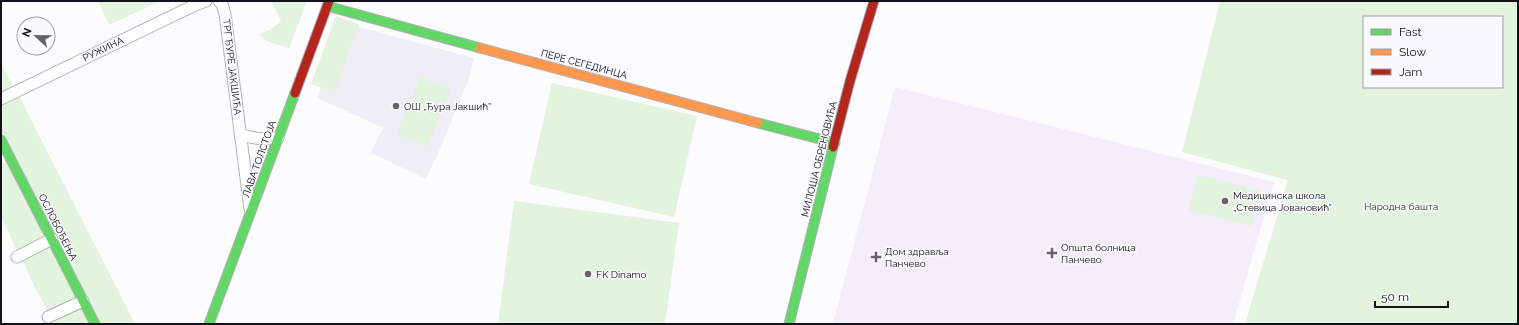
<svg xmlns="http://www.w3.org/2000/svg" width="1519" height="325" viewBox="0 0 1519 325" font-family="Raleway,sans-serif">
	<rect width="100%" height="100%" fill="#fcfbfe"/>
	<polygon fill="#f3eef9" points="895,87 1274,182 1233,324 833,324"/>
	<polygon fill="#efedf6" points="344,23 474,58 469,78 439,151 426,179 371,153 379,136 384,128 317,98"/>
	<g fill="#e2f3de" fill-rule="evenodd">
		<polygon points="98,1 160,1 109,25"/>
		<path d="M271,1H307L289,48C280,45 264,43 260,34L271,29L281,21Z"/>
		<path d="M1220,1H1518V324H1245L1288,180L1182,152ZM1364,17H1502V87H1364Z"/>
		<polygon points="336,16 359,24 334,92 311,84"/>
		<polygon points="1,63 13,87 1,92"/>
		<polygon points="421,77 451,90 427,147 397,134"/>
		<polygon points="552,83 697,116 674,217 529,184"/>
		<polygon points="19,96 135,324 99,324 1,131 1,105"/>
		<polygon points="6,162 89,324 55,324 37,291 1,217 1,164"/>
		<polygon points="1198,175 1260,191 1251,226 1189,210"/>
		<polygon points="514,201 679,223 665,324 498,324"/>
	</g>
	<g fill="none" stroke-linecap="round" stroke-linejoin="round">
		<defs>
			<g id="street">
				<polyline points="219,1 222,4 225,14 250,209"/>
				<polyline points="1,99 195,5 206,1"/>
				<path d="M240,134C253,139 264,140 278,138"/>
				<polyline points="17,257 52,239"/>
				<polyline points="48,317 83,301"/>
			</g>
			<g id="fast">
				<polyline points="327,6 480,48"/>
				<polyline points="758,123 835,143"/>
				<polyline points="1,140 95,324"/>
				<polyline points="209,324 295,93"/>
				<polyline points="789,324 833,147"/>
			</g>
			<polyline id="slow" points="480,48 758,123"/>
			<g id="jam">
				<polyline points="295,93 329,1"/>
				<polyline points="833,147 850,81 874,1"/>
			</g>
		</defs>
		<use href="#street" stroke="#b2b1b6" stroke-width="13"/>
		<use href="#fast" stroke="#b2b1b6" stroke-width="11"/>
		<use href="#slow" stroke="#b2b1b6" stroke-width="11"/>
		<use href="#jam" stroke="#b2b1b6" stroke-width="11"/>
		<use href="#street" stroke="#fffeff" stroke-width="11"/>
		<use href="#fast" stroke="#63d668" stroke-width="9"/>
		<use href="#slow" stroke="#ff974d" stroke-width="9"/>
		<use href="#jam" stroke="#b3261e" stroke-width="9"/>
	</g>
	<g fill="#646369" stroke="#fbfaff" stroke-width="1.5">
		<circle cx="396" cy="106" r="4"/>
		<circle cx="1225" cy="201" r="4"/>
		<path d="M1050 247h4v4h4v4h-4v4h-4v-4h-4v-4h4z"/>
		<path d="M874 251h4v4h4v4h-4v4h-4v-4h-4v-4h4z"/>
		<circle cx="588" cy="274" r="4"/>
	</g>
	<g text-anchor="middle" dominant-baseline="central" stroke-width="3" stroke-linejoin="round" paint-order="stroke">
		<g font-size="10" fill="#121119" stroke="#fbfaff">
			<text transform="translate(103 49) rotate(-26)">РУЖИНА</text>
			<text transform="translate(584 64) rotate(15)">ПЕРЕ СЕГЕДИНЦА</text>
			<text transform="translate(232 67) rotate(83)">ТРГ ЂУРЕ ЈАКШИЋА</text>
			<text transform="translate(259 159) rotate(-70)">ЛАВА ТОЛСТОЈА</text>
			<text transform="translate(819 159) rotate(-76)">МИЛОША ОБРЕНОВИЋА</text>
			<text transform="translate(58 227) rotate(63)">ОСЛОБОЂЕЊА</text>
		</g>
		<g font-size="10" fill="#121119" stroke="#fbfaff" text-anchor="start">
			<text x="404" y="106">ОШ „Ђура Јакшић”</text>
			<text x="1233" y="195">Медицинска школа<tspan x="1233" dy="12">„Стевица Јовановић”</tspan></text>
			<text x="1061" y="247">Општа болница<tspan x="1061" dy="12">Панчево</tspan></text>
			<text x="885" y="251">Дом здравља<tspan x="885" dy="12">Панчево</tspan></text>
			<text x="596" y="274">FK Dinamo</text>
		</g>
		<g font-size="10" fill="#0f3b00" stroke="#fbfaff">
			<text x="1401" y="206">Народна башта</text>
		</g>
	</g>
	<rect width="1519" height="325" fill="none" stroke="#121119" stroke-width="4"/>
	<rect x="1363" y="16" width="140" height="72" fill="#fbfaff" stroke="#9e9da3"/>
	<rect x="1371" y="29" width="20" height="6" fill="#63d668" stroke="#9e9da3"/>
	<text x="1399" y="36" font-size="12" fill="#121119">Fast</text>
	<rect x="1371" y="49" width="20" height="6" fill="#ff974d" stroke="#9e9da3"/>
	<text x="1399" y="56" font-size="12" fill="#121119">Slow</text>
	<rect x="1371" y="69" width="20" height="6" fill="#b3261e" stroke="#9e9da3"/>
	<text x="1399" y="76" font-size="12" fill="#121119">Jam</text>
	<g transform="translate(36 36) rotate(292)"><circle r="19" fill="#fbfaff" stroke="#9e9da3"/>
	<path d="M0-3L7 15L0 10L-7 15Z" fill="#646369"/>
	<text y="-6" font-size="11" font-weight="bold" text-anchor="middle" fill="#121119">N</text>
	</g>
	<path d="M1375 301v6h73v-6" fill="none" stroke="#121119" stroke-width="2"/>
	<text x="1381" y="301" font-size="12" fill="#121119" stroke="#fbfaff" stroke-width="3" paint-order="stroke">50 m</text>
</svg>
